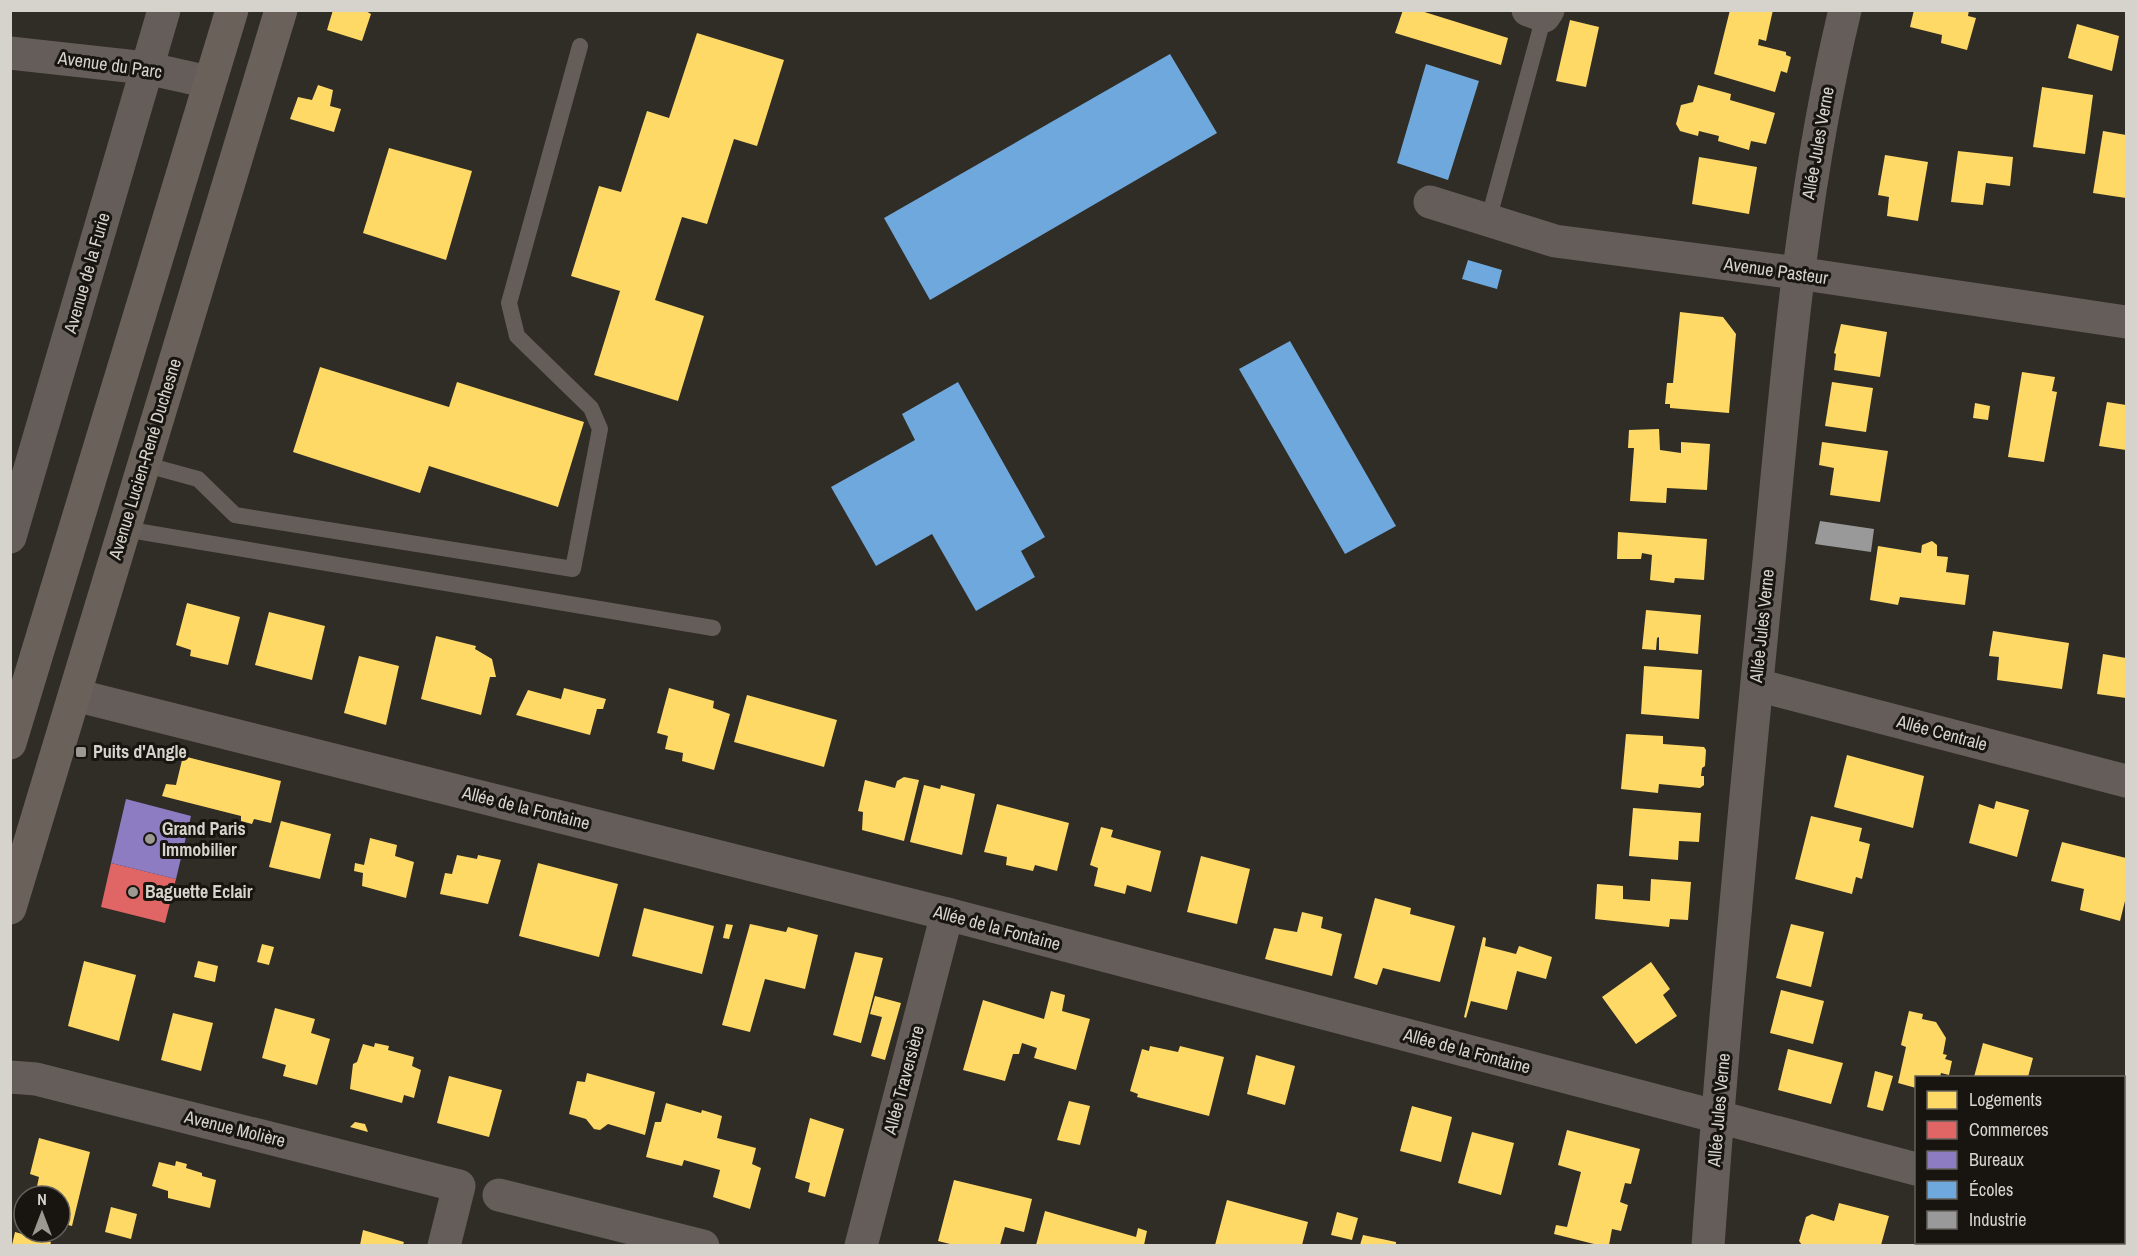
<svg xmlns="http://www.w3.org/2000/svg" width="2137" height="1256" viewBox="0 0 2137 1256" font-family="'Archivo Narrow',sans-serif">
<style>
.homes{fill:#ffd966}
.shops{fill:#e06666}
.offices{fill:#8e7cc3}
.schools{fill:#6fa8dc}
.industry{fill:#999}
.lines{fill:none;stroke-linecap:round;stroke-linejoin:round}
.lane{stroke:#655d59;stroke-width:16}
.street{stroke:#655d59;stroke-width:33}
.secondary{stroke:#6a615b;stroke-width:33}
.poi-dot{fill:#9c9892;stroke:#181511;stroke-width:2}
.labels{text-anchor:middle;stroke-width:6;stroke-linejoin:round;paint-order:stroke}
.street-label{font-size:18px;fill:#d6d2cc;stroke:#181511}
.poi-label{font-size:18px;font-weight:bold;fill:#d6d2cc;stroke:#181511;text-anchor:start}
</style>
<rect width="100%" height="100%" fill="#302c26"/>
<g class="homes">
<polygon points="333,10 364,10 371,14 362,41 327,30"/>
<polygon points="1403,10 1418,10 1508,38 1501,65 1395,33"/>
<polygon points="1730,10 1773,10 1766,41 1759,39 1758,45 1786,52 1786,55 1791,57 1787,73 1781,71 1775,92 1714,74"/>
<polygon points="1914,10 1969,10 1968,16 1976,18 1967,50 1941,43 1942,35 1910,27"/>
<polygon points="1570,20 1599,27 1586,87 1556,81"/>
<polygon points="2077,24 2119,36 2112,71 2068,58"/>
<polygon points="697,33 784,60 757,146 734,139 707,224 682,217 655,300 704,316 678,401 594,375 620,291 571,276 599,186 621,192 647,111 669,118"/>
<polygon points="318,85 333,90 330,106 341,109 334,132 290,119 298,97 312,100"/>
<polygon points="1698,85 1731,94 1730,100 1775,113 1766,144 1751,141 1749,150 1718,141 1719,136 1699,131 1698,136 1680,131 1676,124 1681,105 1693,102"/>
<polygon points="2042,87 2093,95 2085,154 2033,147"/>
<polygon points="2103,131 2126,135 2126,198 2093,193"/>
<polygon points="389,148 472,171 446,260 363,233"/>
<polygon points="1958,151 2013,157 2010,186 1986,183 1983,205 1951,202"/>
<polygon points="1885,155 1928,162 1918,221 1887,216 1889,197 1878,195"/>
<polygon points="1699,157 1757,167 1749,214 1692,204"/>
<polygon points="1680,312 1723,317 1736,334 1729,413 1670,408 1670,404 1665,404 1667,383 1673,383"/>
<polygon points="1841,324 1887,332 1880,377 1834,370 1836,354 1834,353"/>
<polygon points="320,367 449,407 457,382 584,422 558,507 429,466 420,493 293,452"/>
<polygon points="2022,372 2055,377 2052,391 2057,392 2044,462 2008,457"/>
<polygon points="1832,382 1873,388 1866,432 1825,426"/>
<polygon points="2107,402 2126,405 2126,450 2099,446"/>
<polygon points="1975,403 1990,406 1988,420 1973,418"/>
<polygon points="1659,429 1660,450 1681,453 1681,442 1710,444 1707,490 1667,488 1666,503 1630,501 1634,448 1628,448 1629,430"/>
<polygon points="1822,442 1888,451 1880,502 1830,495 1834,468 1819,465"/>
<polygon points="1618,532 1707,539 1704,580 1675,578 1674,583 1650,580 1652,555 1642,553 1641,559 1617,559"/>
<polygon points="1932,541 1937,545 1937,556 1948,557 1946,572 1969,575 1965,605 1900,597 1898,605 1870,600 1878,546 1921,553 1922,545"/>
<polygon points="187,603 240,617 228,665 190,656 191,650 176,645"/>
<polygon points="1646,610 1701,615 1698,654 1659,650 1659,637 1657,638 1656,650 1642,649"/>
<polygon points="269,612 325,626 312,680 255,665"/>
<polygon points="1993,631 2069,643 2062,689 1997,680 1999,657 1989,656"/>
<polygon points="436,636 476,646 475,649 492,659 496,677 490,677 481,715 421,699"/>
<polygon points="2103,654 2126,658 2126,698 2097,694"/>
<polygon points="359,656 399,666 386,725 344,713"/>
<polygon points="1644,666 1702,670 1699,719 1641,714"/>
<polygon points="564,688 606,699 603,709 597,709 590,735 516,715 528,690 561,699"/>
<polygon points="669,688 714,701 713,708 730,714 714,770 682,761 683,753 665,749 668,736 657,733"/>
<polygon points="747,695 837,720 824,767 734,742"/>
<polygon points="1626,734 1663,736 1663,744 1704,747 1706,750 1705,766 1702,768 1701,776 1704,776 1704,785 1700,788 1659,784 1658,793 1621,789"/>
<polygon points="1847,755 1924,776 1913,828 1834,807"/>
<polygon points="183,756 281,781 271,823 254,819 252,824 241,821 241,816 162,796 166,784 176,785"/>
<polygon points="904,777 919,780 904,841 862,830 863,812 858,811 865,780 895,788 897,781"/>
<polygon points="924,785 940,789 941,785 975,794 962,855 910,842"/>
<polygon points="1996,801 2029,810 2017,857 1969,843 1979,804 1994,809"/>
<polygon points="997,804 1069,823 1057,871 1035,865 1033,871 1006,865 1007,857 984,852"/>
<polygon points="1633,808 1701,813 1699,842 1679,841 1678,860 1629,856"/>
<polygon points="1811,816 1862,828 1859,841 1870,844 1862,879 1856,877 1852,894 1795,879"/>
<polygon points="281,821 331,834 320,879 269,867"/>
<polygon points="1101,827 1113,830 1111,837 1161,851 1151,892 1127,885 1125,894 1094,886 1098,868 1090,865"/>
<polygon points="370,838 397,845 395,856 414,862 406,898 362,886 363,873 354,871 355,863 364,865"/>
<polygon points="2062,842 2126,858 2126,897 2120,921 2080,910 2084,889 2051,881"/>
<polygon points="457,855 477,859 478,855 501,860 488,904 440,894 445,873 452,874"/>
<polygon points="1201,856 1250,869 1237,924 1187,912"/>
<polygon points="538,863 618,884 599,957 519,936"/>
<polygon points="1651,879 1691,882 1688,920 1670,919 1669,927 1595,919 1597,884 1623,886 1623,899 1650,901"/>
<polygon points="1375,898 1411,908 1410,914 1455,926 1440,982 1383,968 1377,985 1354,978"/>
<polygon points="644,908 714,926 702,974 632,956"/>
<polygon points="1302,912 1323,917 1321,928 1342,934 1332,976 1265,959 1274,928 1297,932"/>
<polygon points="726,924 733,925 729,939 723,938"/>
<polygon points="750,924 786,932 788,927 818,935 805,989 765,979 750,1032 722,1025"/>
<polygon points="1791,924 1824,932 1811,987 1776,978"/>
<polygon points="1483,937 1486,938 1485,946 1516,954 1519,946 1552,957 1546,979 1517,971 1507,1010 1471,1001 1466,1018 1464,1017"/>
<polygon points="262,944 274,947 269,965 257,962"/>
<polygon points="855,952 883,958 861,1043 833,1035"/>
<polygon points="84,961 136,975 119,1041 68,1026"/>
<polygon points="198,961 218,966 215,982 194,977"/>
<polygon points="1651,962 1670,989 1663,995 1677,1016 1636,1044 1602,997"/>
<polygon points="1781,990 1824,1001 1813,1044 1770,1033"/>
<polygon points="1051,991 1065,995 1062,1011 1090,1019 1076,1070 1034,1058 1037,1048 1022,1043 1019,1054 1013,1054 1005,1081 963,1070 983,1000 1044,1019"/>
<polygon points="875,996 901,1003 885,1060 871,1056 882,1017 870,1014"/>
<polygon points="275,1008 315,1019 311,1033 330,1039 317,1085 283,1076 286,1065 262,1058"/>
<polygon points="1909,1011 1923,1014 1922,1019 1936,1022 1946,1038 1943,1054 1947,1055 1945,1059 1952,1061 1949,1075 1941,1073 1940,1077 1917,1077 1916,1088 1898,1083 1906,1047 1901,1045"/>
<polygon points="173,1013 213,1023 201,1071 161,1060"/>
<polygon points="375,1043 389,1046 388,1050 414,1057 412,1066 421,1070 414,1098 404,1095 402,1103 350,1089 353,1064 357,1062 363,1044 374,1047"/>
<polygon points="1983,1043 2033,1058 2028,1077 1974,1077"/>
<polygon points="1150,1046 1178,1052 1180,1046 1224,1057 1209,1116 1137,1097 1138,1094 1130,1091 1142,1049 1149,1051"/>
<polygon points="1788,1049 1843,1063 1831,1104 1778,1090"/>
<polygon points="1256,1055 1295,1066 1285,1105 1247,1094"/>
<polygon points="1875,1071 1893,1076 1883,1111 1867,1107"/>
<polygon points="587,1073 655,1092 645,1135 608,1124 600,1130 594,1129 586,1119 569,1114 577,1081 585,1082"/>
<polygon points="449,1076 502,1090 489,1137 437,1123"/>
<polygon points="1069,1101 1090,1106 1080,1145 1057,1140"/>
<polygon points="666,1103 701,1113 702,1110 722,1116 717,1138 756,1148 752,1164 761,1168 750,1209 713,1197 720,1170 684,1160 682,1166 646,1157 655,1122 661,1122"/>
<polygon points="1412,1106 1452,1117 1441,1162 1400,1151"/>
<polygon points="2124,1106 2126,1107 2126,1177 2124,1176"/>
<polygon points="810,1118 844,1129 825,1197 808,1192 810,1183 795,1178"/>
<polygon points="355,1122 365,1124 368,1132 350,1127"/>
<polygon points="1567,1130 1640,1149 1631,1184 1625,1183 1620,1202 1628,1205 1621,1231 1612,1229 1609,1245 1598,1245 1554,1234 1556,1225 1567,1227 1581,1172 1558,1165"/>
<polygon points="1472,1132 1514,1143 1501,1195 1458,1183"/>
<polygon points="39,1138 90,1152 72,1226 60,1223 60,1196 29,1196 30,1191 36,1191 39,1177 30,1174"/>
<polygon points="176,1161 187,1164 186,1168 202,1173 202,1176 216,1180 210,1208 168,1198 168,1191 152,1186 159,1162 175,1166"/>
<polygon points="954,1180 1032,1199 1024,1232 1005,1227 1000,1245 954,1245 938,1241"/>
<polygon points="1227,1200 1308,1222 1302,1245 1215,1245"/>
<polygon points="1839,1203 1889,1216 1881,1245 1802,1245 1799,1241 1806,1217 1812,1214 1834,1221"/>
<polygon points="111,1207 137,1214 131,1239 105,1232"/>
<polygon points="1045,1211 1136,1237 1138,1228 1147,1231 1144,1245 1036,1245"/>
<polygon points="1337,1212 1358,1218 1352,1240 1331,1235"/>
<polygon points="363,1230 404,1242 403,1245 360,1245"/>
<polygon points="15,1232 51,1242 50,1245 12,1245"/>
<polygon points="1363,1235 1396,1242 1396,1245 1360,1245"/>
<polygon points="1926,1242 1959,1242 1968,1245 1925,1245"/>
</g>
<polygon class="shops" points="111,863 176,879 165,923 101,907"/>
<polygon class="offices" points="126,799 191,816 176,879 111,863"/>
<g class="schools">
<polygon points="1170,54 1217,133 930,300 884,218"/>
<polygon points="1426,64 1479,81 1448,180 1397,163"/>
<polygon points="1468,260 1502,270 1497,289 1462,279"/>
<polygon points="1290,341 1396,526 1345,554 1239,369"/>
<polygon points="958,382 1045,537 1021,551 1035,577 976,611 932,534 876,566 831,487 915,440 902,414"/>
</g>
<polygon class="industry" points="1820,521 1874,529 1871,552 1815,544"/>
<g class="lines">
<g class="lane">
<polyline points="1488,221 1544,16"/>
<polyline points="143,464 198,479 235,515 573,569 600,429 591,408 517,336 509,303 580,46"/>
<polyline points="124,529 713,628"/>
</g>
<g class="street">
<polyline points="1528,10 1544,16 1548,10"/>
<polyline points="10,53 146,68 209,82"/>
<polyline points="1430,202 1555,241 1797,273 2126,322"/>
<polyline points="10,537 164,10"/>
<polyline points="1757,685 2126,781"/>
<polyline points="75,695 947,914 1916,1169"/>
<polyline points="10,1077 36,1079 459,1186 444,1246"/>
<polyline points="499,1195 703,1246"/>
<polyline points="2124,1224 2126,1225"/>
<polyline points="861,1246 947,914"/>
<path d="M 1708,1246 C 1724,1017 1746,789 1769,561 C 1787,376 1801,191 1845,10"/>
</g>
<g class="secondary">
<polyline points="10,743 232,10"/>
<polyline points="10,908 281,10"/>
</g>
</g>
<g class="poi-dot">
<rect x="75" y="746" width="12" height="12" rx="3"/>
<circle cx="150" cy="839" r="6"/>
<circle cx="133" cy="892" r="6"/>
</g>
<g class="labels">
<g class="street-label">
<text transform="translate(110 65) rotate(8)" y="6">Avenue du Parc</text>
<text transform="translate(1818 143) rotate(-80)" y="6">Allée Jules Verne</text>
<text transform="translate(1776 271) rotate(8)" y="6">Avenue Pasteur</text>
<text transform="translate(87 273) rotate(-74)" y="6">Avenue de la Furie</text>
<text transform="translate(145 459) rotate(-73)" y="6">Avenue Lucien-René Duchesne</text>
<text transform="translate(1762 626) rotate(-84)" y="6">Allée Jules Verne</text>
<text transform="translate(1942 733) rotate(15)" y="6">Allée Centrale</text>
<text transform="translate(526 808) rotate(14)" y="6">Allée de la Fontaine</text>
<text transform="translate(997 928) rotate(15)" y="6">Allée de la Fontaine</text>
<text transform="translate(1467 1051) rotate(15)" y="6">Allée de la Fontaine</text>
<text transform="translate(904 1080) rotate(-75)" y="6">Allée Traversière</text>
<text transform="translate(1719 1110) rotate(-85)" y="6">Allée Jules Verne</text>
<text transform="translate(235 1129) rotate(14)" y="6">Avenue Molière</text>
</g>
<g class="poi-label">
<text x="93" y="758">Puits d'Angle</text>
<text x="162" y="835">Grand Paris<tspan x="162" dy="21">Immobilier</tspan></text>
<text x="145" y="898">Baguette Eclair</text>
</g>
</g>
<rect width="2137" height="1256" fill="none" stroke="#d6d2cc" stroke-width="24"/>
<rect x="1915" y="1076" width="210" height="168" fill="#181511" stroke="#64615c" stroke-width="1.5"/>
<rect x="1927" y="1091" width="30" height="18" fill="#ffd966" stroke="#64615c" stroke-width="1.5"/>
<text x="1969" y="1106" font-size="18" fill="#d6d2cc">Logements</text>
<rect x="1927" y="1121" width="30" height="18" fill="#e06666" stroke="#64615c" stroke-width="1.5"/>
<text x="1969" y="1136" font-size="18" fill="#d6d2cc">Commerces</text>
<rect x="1927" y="1151" width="30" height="18" fill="#8e7cc3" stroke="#64615c" stroke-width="1.5"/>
<text x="1969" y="1166" font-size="18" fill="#d6d2cc">Bureaux</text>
<rect x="1927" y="1181" width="30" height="18" fill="#6fa8dc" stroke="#64615c" stroke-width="1.5"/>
<text x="1969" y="1196" font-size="18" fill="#d6d2cc">Écoles</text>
<rect x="1927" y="1211" width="30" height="18" fill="#999999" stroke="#64615c" stroke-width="1.5"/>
<text x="1969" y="1226" font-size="18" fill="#d6d2cc">Industrie</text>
<g transform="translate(42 1214)"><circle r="28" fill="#181511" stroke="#64615c" stroke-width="1.5"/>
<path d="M0-4.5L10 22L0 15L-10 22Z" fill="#9c9892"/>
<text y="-9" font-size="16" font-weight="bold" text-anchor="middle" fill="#d6d2cc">N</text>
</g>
</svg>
